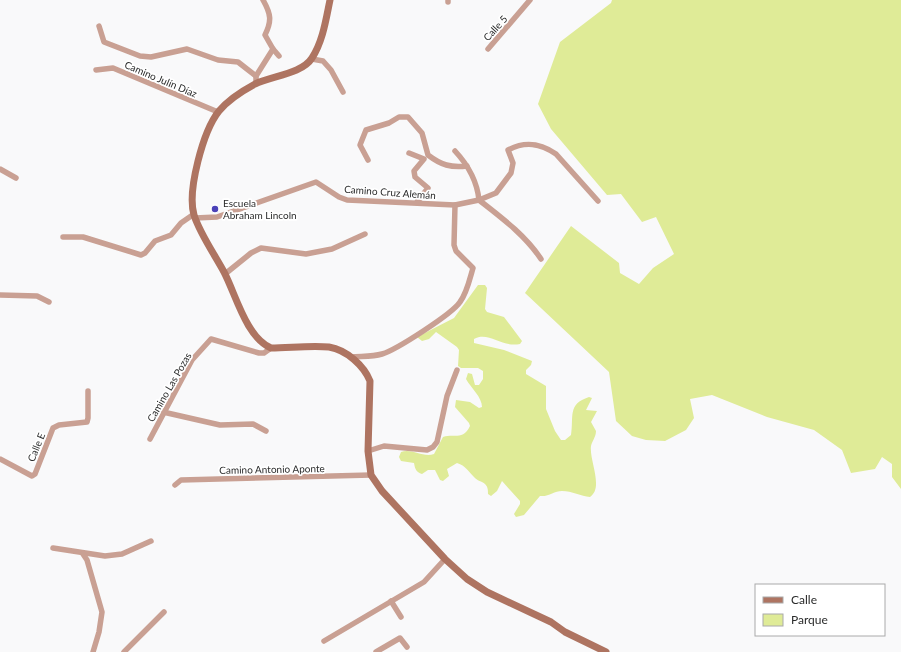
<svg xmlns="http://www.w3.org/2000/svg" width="901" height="652" viewBox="0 0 901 652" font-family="Lato,sans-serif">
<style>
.green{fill:#dfeb97}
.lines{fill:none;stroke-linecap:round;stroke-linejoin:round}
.street{stroke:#c9a093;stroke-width:5.5}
.secondary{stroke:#ae7461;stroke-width:7}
.poi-dot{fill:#4b41b8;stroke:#fff;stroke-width:1.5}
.labels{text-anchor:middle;stroke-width:3.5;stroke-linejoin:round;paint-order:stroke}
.street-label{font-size:10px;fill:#2a2b2b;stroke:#fff}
.poi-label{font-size:10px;fill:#2a2b2b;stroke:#fff;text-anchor:start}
</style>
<rect width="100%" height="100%" fill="#f9f9fa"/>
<g class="green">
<polygon points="612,0 901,0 901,489 892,477 892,464 882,457 875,469 851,473 842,450 814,430 767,417 712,395 690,399 694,418 686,430 665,441 646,440 632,436 616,421 609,372 525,293 571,226 619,263 620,273 639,284 653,268 674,254 656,217 642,222 621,194 607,195 551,129 538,104 560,42 611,3"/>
<path d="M 478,285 L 485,285 L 487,288 L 485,309 L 487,312 L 504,317 L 522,341 L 520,344 C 502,348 489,331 474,339 L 474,343 L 504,350 L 532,361 L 531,365 L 526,370 L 526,374 L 546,386 L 546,409 L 555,431 L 561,440 L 565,440 L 571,435 C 574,417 567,404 589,397 L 592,398 L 586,410 L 597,411 L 591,422 L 596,431 C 596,437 592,441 591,446 C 589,460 604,488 590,497 C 581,496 572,491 562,491 C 554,491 549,497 540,496 L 524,515 L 516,517 L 514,514 L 520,504 L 520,501 L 502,481 L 497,491 L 491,496 L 488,494 C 488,490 488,487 485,484 C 482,481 477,481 474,477 C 468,471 466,466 457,463 L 447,469 L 449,476 L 443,481 L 440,480 L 435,470 L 428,470 L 422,474 C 416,472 415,469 414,463 L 401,461 L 399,457 L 401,452 C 412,448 423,458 434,454 L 443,437 C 454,433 463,441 470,426 L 469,423 L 455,407 L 456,400 L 470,402 L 479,408 L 482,407 C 482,397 471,388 466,379 L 468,373 L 472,374 L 475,385 L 479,385 L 483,379 L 483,371 L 478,368 L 461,368 L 458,366 L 459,350 L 457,347 L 436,332 L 429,339 L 422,341 L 417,337 L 454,318 Z"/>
</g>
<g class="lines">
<g class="street">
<polyline points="448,2 448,0"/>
<polyline points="99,26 104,42 140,56 151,57 187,49 218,60 238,62 256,76 256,83"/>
<polyline points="273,49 279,56"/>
<polyline points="488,49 530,0"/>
<polyline points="312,59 323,61 331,70 343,92"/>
<polyline points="96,70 113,68 218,112"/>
<path d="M 256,76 L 273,49 L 265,35 C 272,21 271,14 263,0"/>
<path d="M 455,151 C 468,165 477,181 479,200 C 502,218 525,235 541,259"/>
<polyline points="409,153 424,159 414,171 415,177 428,188 417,202"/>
<path d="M 368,160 L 360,145 L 366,130 L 389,123 L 399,117 L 408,117 L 422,133 L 428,155 C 441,165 451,168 467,166"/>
<polyline points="0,169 16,178"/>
<path d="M 195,218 L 217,217 L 316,182 L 339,197 L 347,200 L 455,205 L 479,200 L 496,193 L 511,173 L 513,163 L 508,150 C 525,141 540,143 556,154 L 598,201"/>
<polyline points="63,237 83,237 141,255 145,253 155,241 171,235 181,223 194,214"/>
<polyline points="225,274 251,253 261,248 306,254 332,249 365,234"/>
<polyline points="0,295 37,296 49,302"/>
<path d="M 351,357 C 361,356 372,357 382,354 C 396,350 452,314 460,302 C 467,293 470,278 473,268 L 456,251 L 454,245 L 455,205"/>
<polyline points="163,412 220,425 253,424 266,431"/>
<polyline points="150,439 192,360 211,339 259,353 264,353 271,348"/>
<polyline points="368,451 384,446 427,450 433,447 437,442 447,396 457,370"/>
<polyline points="0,459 32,476 35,474 53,428 59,425 87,422 88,418 88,391"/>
<polyline points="175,485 181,480 371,475"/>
<polyline points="53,548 105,556 122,554 151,541"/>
<polyline points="83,554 87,560 102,612 99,632 93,652"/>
<polyline points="391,601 401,617"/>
<polyline points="324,641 424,582 445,559"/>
<polyline points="124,652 164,612"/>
<polyline points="376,652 400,638 407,647"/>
</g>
<path class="secondary" d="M 330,0 C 326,19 323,41 312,58 C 302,74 271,76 255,84 C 242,91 228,100 219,111 C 203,131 187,191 194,215 C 200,234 215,255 224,272 C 236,295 246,337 271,348 C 289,348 311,345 329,347 C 347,350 364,366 370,381 L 368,451 L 371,475 L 382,491 L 445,559 L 467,579 L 487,592 L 551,622 L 565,632 L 606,652"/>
</g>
<circle class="poi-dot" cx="215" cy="209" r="4"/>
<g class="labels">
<g class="street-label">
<text transform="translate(495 28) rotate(-48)" y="4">Calle 5</text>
<text transform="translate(161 79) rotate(23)" y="4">Camino Julín Díaz</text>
<text transform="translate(390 192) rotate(4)" y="4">Camino Cruz Alemán</text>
<text transform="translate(169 387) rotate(-60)" y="4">Camino Las Pozas</text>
<text transform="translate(36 447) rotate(-68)" y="4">Calle E</text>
<text transform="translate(272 469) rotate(-1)" y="4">Camino Antonio Aponte</text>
</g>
<g class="poi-label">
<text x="223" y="207">Escuela<tspan x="223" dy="12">Abraham Lincoln</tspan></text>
</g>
</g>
<rect x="755" y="584" width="130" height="52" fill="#ffffff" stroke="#aaaaaa"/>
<rect x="763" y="597" width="20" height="6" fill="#ae7461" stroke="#aaaaaa"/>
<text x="791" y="604" font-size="12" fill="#2a2b2b">Calle</text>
<rect x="763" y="614" width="20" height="12" fill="#dfeb97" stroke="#aaaaaa"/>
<text x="791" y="624" font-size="12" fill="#2a2b2b">Parque</text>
</svg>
